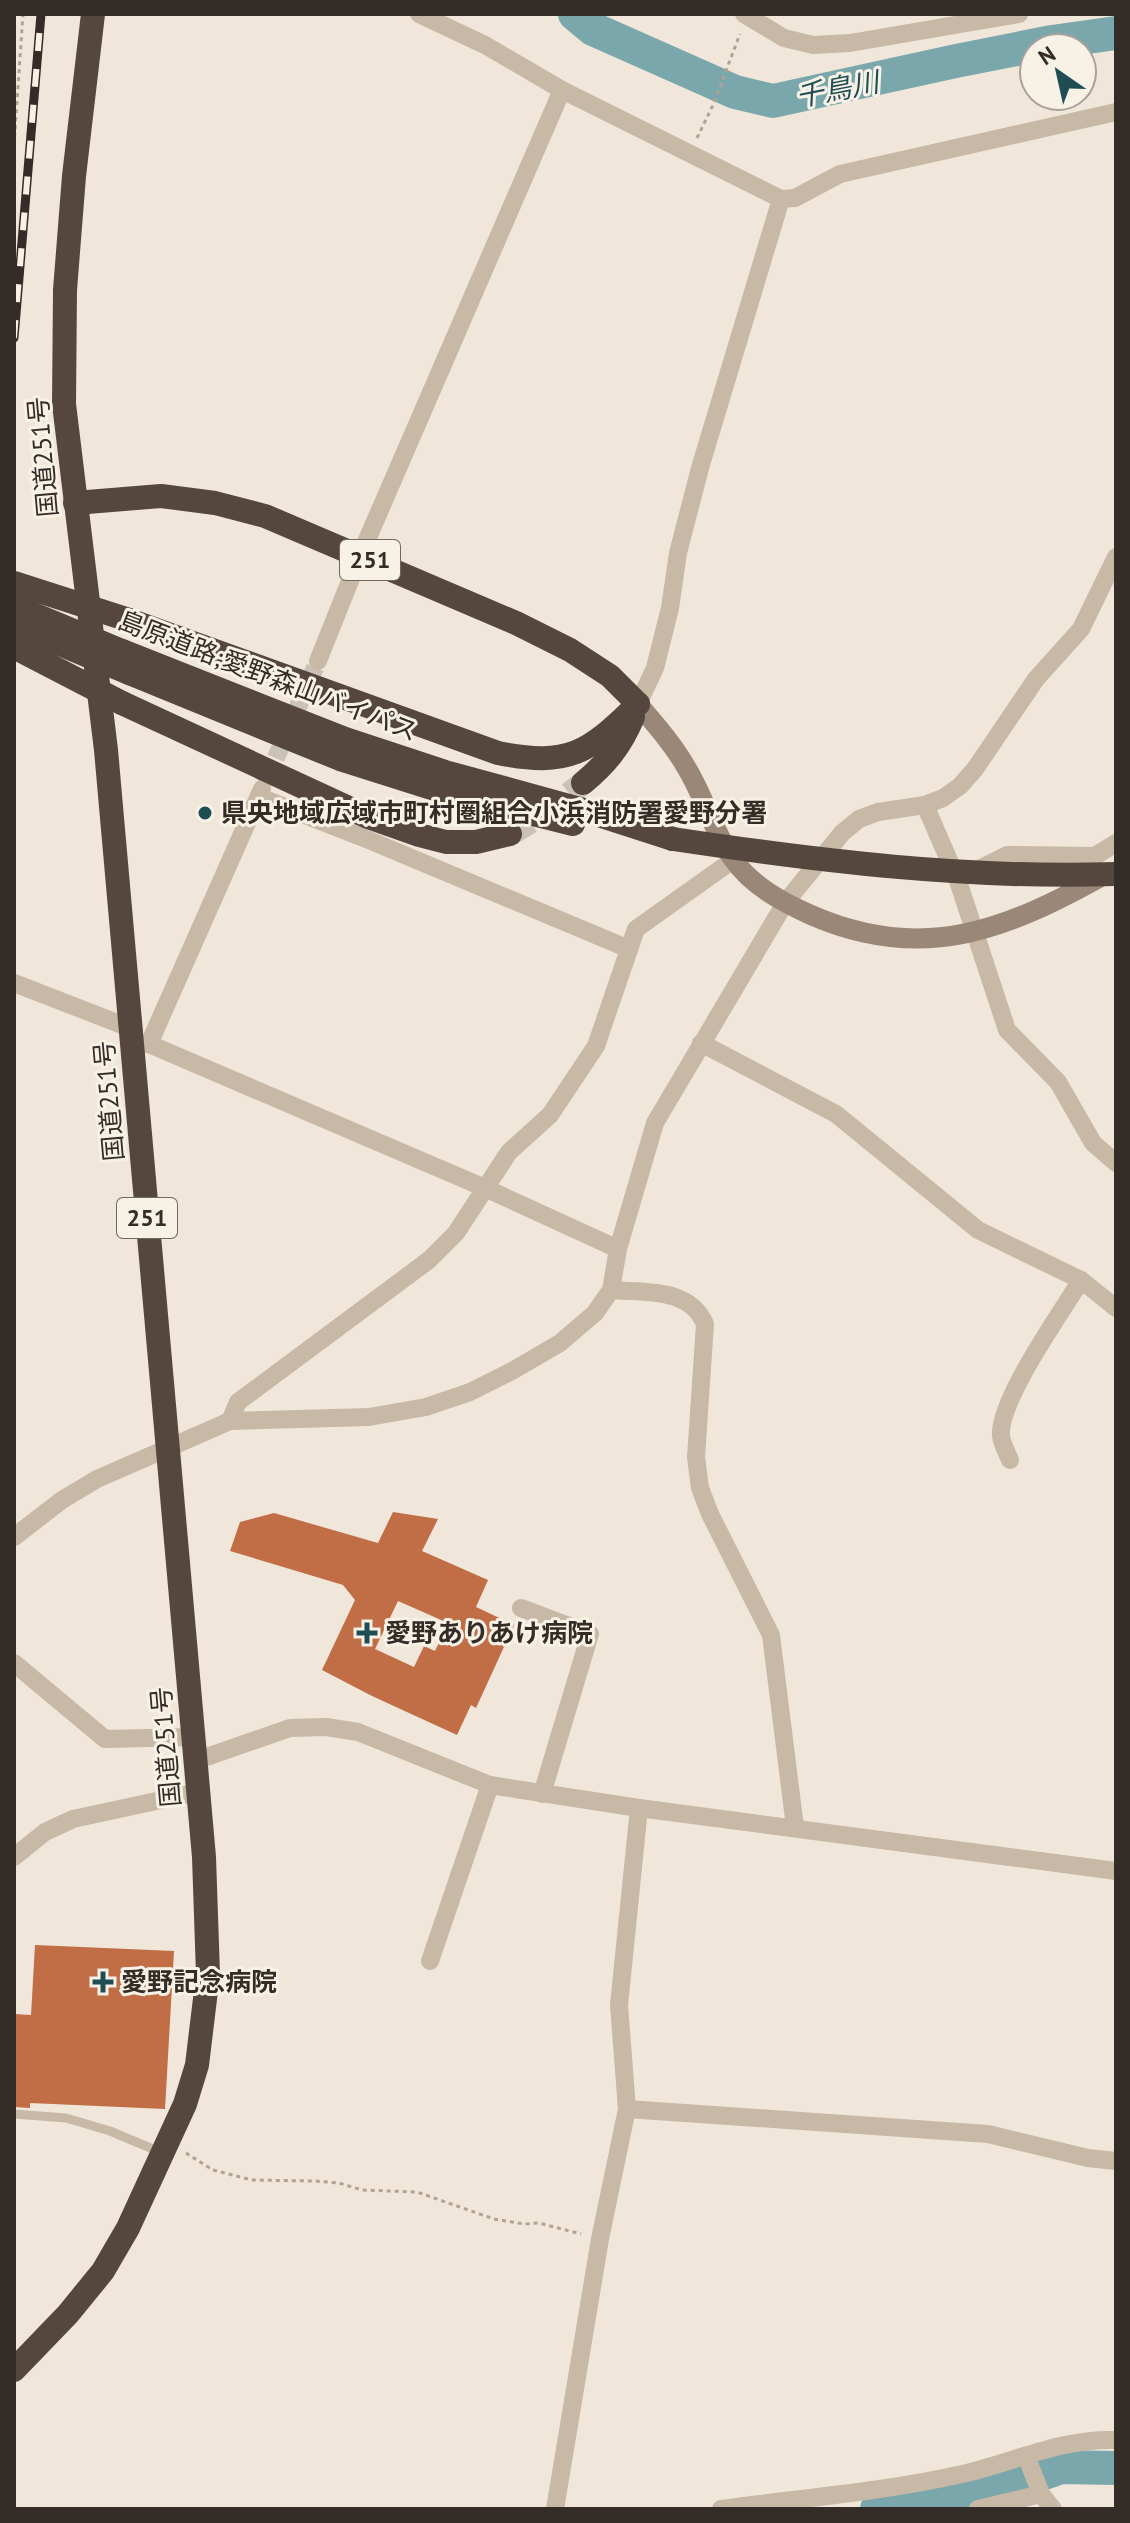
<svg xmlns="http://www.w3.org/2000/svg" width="1130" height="2523" viewBox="0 0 1130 2523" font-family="'PT Sans','Noto Sans JP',sans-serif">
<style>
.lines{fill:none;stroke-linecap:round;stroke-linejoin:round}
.river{stroke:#7aa7ac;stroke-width:34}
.building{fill:#c16d46;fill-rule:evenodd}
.street-tunnel{stroke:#cac2b6;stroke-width:18;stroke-dasharray:18 9;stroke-linecap:butt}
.highway-tunnel{stroke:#cac2b6;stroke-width:24;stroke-dasharray:24 12;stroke-linecap:butt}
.path{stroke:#b3a290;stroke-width:3;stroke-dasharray:4 4;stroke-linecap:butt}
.lane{stroke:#c8b8a6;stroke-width:9}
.street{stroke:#c8b8a6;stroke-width:18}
.secondary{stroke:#9b8778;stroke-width:20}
.highway{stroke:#55473e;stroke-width:24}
.rail-casing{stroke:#342c27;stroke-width:9}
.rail{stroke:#f8f1e6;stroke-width:6;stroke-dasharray:18;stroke-linecap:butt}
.highway-bridge{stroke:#55473e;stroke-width:24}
.poi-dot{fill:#1e4d54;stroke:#f8f1e6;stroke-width:3}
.labels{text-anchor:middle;stroke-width:6;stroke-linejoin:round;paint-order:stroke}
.shield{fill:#f8f1e6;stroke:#6f6760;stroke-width:2}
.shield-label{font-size:24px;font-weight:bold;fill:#342c27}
.street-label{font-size:26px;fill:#342c27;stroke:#f8f1e6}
.poi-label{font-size:26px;font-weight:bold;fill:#342c27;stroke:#f8f1e6;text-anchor:start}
.water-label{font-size:28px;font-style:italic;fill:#1e4d54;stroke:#f8f1e6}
</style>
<rect width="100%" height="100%" fill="#f0e7da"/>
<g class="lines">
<g class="river">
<polyline points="575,14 593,29 735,92 773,101 956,61 1052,42 1116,33"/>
<polyline points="877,2509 957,2498 1022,2481 1061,2467 1116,2468"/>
</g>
</g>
<g class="building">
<path d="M 393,1512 L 438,1519 L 422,1551 L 488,1580 L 476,1607 L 514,1625 L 476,1708 L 471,1705 L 457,1735 L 372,1696 L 322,1670 L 355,1600 L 343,1585 L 230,1551 L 240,1522 L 274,1513 L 378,1543 ZM 398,1601 L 448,1623 L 435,1651 L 424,1646 L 414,1667 L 375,1649 Z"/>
<polygon points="35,1945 174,1951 165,2109 30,2103 30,2108 14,2107 14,2014 31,2015"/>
</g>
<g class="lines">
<polyline class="street-tunnel" points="265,783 318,661"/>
<polyline class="highway-tunnel" points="510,834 548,811 583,783"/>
<g class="path">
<polyline points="697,138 713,105 740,34"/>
<polyline points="14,145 23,14"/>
<polyline points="186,2153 213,2170 252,2180 315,2181 339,2183 362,2190 417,2192 494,2219 524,2224 539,2223 581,2234"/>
</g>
<polyline class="lane" points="14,2114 66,2118 110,2131 160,2152"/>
<g class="street">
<polyline points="419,14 485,45 562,90 781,199 795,198 840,174 1116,112"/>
<polyline points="744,14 784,38 813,45 850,43 1019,14"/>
<polyline points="318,661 360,556 562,90"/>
<polyline points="638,704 655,668 670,608 678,553 700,468 781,199"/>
<polyline points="259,797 364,838 629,949"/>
<polyline points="925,805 958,881 1007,1030 1058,1082 1093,1143 1116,1163"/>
<polyline points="971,873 1007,855 1095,856 1116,843"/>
<polyline points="14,983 130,1028"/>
<polyline points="701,1043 836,1114 978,1230 1081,1280 1116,1308"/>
<polyline points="132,1044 149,1044 485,1188 618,1249"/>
<polyline points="149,1044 262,789"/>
<path d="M 611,1290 C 645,1293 689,1287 705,1324 L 696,1457 L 700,1488 L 710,1514 L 771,1635 L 795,1827"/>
<polyline points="230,1421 238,1402 429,1260 456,1233 509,1152 550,1115 596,1046 636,929 733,860"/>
<path d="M 1010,1460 C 1007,1453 1002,1444 1001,1436 C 998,1401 1061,1313 1081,1280"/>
<polyline points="14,1537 62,1500 97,1479 230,1421 369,1417 426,1407 470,1392 512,1371 560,1343 595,1313 611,1290 618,1249 655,1123 785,903 842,833 859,819 878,812 925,805 943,798 960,786 975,769 1036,679 1081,629 1116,557"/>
<polyline points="521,1608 590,1634 542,1794"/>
<polyline points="14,1663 105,1739 193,1737"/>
<polyline points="195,1761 290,1728 326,1727 358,1732 490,1785 639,1808 1116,1871"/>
<polyline points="14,1857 45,1832 73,1819 198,1792"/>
<polyline points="430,1961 490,1785"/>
<polyline points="627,2109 988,2134 1088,2158 1116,2161"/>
<polyline points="1027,2458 1041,2494 1053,2509"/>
<polyline points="555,2509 600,2239 627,2109 619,2005 639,1808"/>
<path d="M 721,2509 C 801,2498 883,2492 962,2474 C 1015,2462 1061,2438 1116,2440"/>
<polyline points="978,2509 1041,2494"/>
</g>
<path class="secondary" d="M 638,704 C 655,724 673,744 686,767 C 704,796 713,831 733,859 C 752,886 782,902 811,915 C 923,964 1006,930 1106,874"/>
<g class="highway">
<polyline points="75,503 161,496 215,503 265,516 516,623 570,650 610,676 638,704"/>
<path d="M 129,620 L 498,753 C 569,767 588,753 638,704"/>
<polyline points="122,651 345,739 445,772 580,809 673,839"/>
<polyline points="129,673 340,759 438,790 573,824"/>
<polyline points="122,703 368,817 419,835 446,842 476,842 510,834"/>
<path d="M 583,783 C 606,764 621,746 633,717"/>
<polyline points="14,2370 68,2314 103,2271 128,2228 185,2104 197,2065 208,1974 204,1857 106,750 64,404 65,290 74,176 93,14"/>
</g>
<defs>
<polyline id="rail" points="14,338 41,14"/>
</defs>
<use href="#rail" class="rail-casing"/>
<use href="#rail" class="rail"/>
<g class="highway-bridge">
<polyline points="14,583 129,620"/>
<polyline points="14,606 122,651"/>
<polyline points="14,625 129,673"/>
<polyline points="14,647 122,703"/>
<path d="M 673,839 C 820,861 967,879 1116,874"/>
</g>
</g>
<g class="poi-dot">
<circle cx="205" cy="813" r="8"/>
<path d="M363 1621h8v8h8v8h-8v8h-8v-8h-8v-8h8z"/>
<path d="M99 1970h8v8h8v8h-8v8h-8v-8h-8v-8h8z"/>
</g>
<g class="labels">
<g class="shield">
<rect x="340" y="540" width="60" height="40" rx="6"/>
<rect x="117" y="1198" width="60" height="40" rx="6"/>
</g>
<g class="shield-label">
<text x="370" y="568">251</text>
<text x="147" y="1226">251</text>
</g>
<g class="street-label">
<text transform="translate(43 457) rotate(-95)" y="9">国道251号</text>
<text transform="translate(268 676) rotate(21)" y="9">島原道路;愛野森山バイパス</text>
<text transform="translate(109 1101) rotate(-95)" y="9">国道251号</text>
<text transform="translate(166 1747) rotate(-95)" y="9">国道251号</text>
</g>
<g class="poi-label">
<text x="221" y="822">県央地域広域市町村圏組合小浜消防署愛野分署</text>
<text x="385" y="1642">愛野ありあけ病院</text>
<text x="121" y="1991">愛野記念病院</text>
</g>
<g class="water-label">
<text transform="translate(837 89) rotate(-11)" y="10">千鳥川</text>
</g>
</g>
<rect width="1130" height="2523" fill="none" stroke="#342c27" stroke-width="32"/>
<g transform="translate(1058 72) rotate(326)"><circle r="38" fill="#f8f1e6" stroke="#aaa29a" stroke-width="2"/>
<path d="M0-6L14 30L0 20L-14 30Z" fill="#1e4d54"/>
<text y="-12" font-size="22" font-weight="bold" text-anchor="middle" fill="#342c27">N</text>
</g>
</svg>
